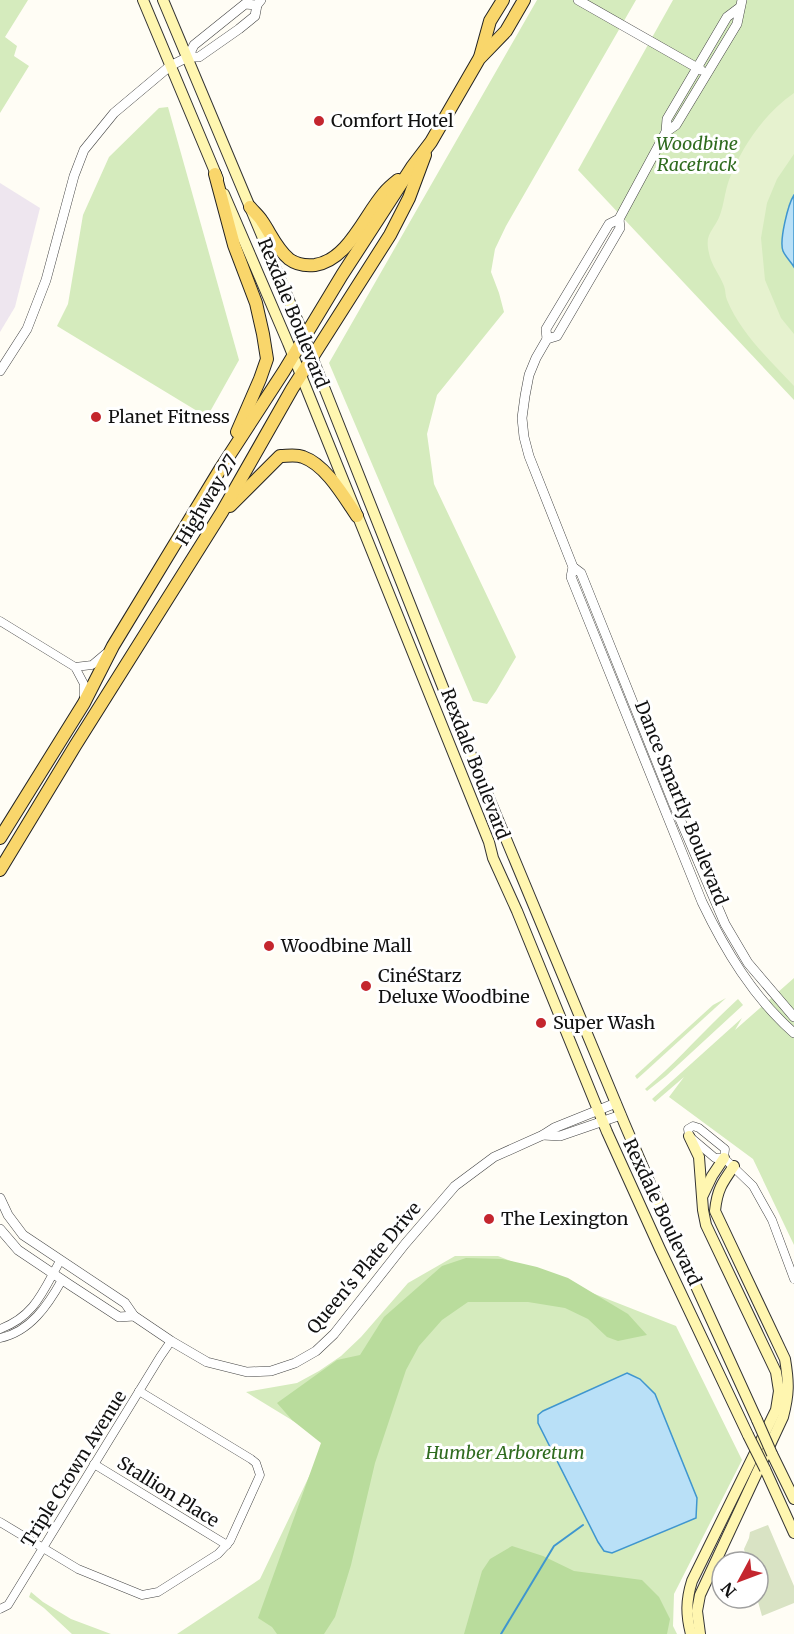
<svg xmlns="http://www.w3.org/2000/svg" width="794" height="1634" viewBox="0 0 794 1634" font-family="Merriweather,serif">
<style>
.industrial{fill:#eee6ef}
.green{fill:#d5ebbd}
.forest{fill:#b9dc9c}
.cemetery{fill:#d9e3c4}
.pitch{fill:#e6f2cf}
.water{fill:#b9e0f7;stroke:#3f96cf;stroke-width:1.5}
.lines{fill:none;stroke-linecap:round;stroke-linejoin:round}
.stream{stroke:#3f96cf;stroke-width:2}
.minor-casing{stroke:#444;stroke-width:9}
.tertiary-casing{stroke:#444;stroke-width:10}
.secondary-casing{stroke:#333;stroke-width:12}
.primary-casing{stroke:#222;stroke-width:14}
.minor{stroke:#fff;stroke-width:8}
.tertiary{stroke:#fff;stroke-width:9}
.secondary{stroke:#fff6b0;stroke-width:10}
.primary{stroke:#f9d66b;stroke-width:12}
.secondary-bridge-casing{stroke:#333;stroke-width:12;stroke-linecap:butt}
.secondary-bridge{stroke:#fff6b0;stroke-width:10}
.poi-dot{fill:#c4262e;stroke:#fff;stroke-width:2}
.labels{text-anchor:middle;stroke-width:6;stroke-linejoin:round;paint-order:stroke}
.poi-label{font-size:18px;fill:#111;stroke:#fff;text-anchor:start}
.park-label{font-size:18px;font-style:italic;fill:#2f6b1f;stroke:#fff}
.street-label{font-size:18px;fill:#111;stroke:#fff}
</style>
<rect width="100%" height="100%" fill="#fffdf5"/>
<polygon class="industrial" points="0,183 40,208 15,307 0,332"/>
<g class="green">
<polygon points="0,0 28,0 5,37 17,46 14,56 29,66 0,113"/>
<polygon points="537,0 636,0 506,226 495,249 491,272 499,293 504,312 437,395 427,434 434,484 516,657 496,691 487,704 473,701 329,363"/>
<polygon points="673,0 794,0 794,400 578,170"/>
<polygon points="168,107 239,360 207,417 57,326 68,304 83,215 109,157 159,108"/>
<polygon points="794,978 794,1245 753,1159 669,1097 684,1077 655,1102 652,1099 742,1018 735,1030"/>
<polygon points="726,998 646,1071 637,1079 635,1076 713,1005"/>
<path d="M 738,999 L 743,1005 L 666,1076 L 647,1091 L 645,1089 C 678,1061 706,1028 738,999 Z"/>
<polygon points="455,1256 498,1256 676,1326 742,1460 674,1594 673,1626 677,1634 177,1634 260,1579 326,1441 246,1392 297,1383 319,1371 341,1356 361,1337 408,1283"/>
<polygon points="31,1592 43,1602 71,1619 111,1634 72,1634 44,1608 29,1597"/>
</g>
<g class="forest">
<polygon points="466,1258 502,1259 537,1267 568,1278 628,1314 647,1335 618,1341 607,1337 588,1319 565,1308 528,1302 468,1302 442,1320 419,1346 406,1370 375,1463 351,1565 335,1617 324,1634 277,1634 272,1627 258,1618 321,1443 292,1420 277,1403 337,1360 360,1355 384,1317 442,1266"/>
<polygon points="512,1546 543,1556 574,1571 642,1580 659,1597 670,1619 667,1634 464,1634 482,1571 490,1559"/>
</g>
<polygon class="cemetery" points="768,1525 794,1586 794,1603 762,1616 757,1598 758,1598 758,1562 747,1562 744,1549 749,1538 750,1532"/>
<path class="pitch" d="M 794,93 L 794,154 L 777,179 L 767,203 L 761,238 L 765,280 L 781,318 L 794,334 L 794,386 C 770,360 741,334 727,300 C 725,296 726,291 724,286 C 720,275 711,265 709,253 C 704,233 714,231 720,215 C 724,204 725,191 729,180 C 742,146 764,114 794,93 Z"/>
<g class="water">
<path d="M 794,195 L 794,267 C 791,262 785,256 783,251 C 779,241 788,204 794,195 Z"/>
<polygon points="627,1373 640,1379 655,1394 697,1498 696,1518 612,1553 604,1551 598,1542 538,1423 538,1415 543,1411"/>
</g>
<g class="lines">
<polyline class="stream" points="501,1634 554,1546 583,1525"/>
<defs>
<g id="minor">
<polyline points="0,621 75,667 84,684 84,698"/>
<polyline points="75,667 92,665 105,654"/>
<polyline points="724,1158 725,1149 699,1128 693,1126 688,1129 689,1136 715,1158 724,1158 753,1186 772,1220 794,1279"/>
<path d="M 0,1329 C 35,1316 43,1291 60,1261"/>
<path d="M 0,1338 C 30,1332 48,1305 62,1280"/>
<polyline points="94,1464 227,1545"/>
<polyline points="0,1522 78,1569 142,1595 158,1592 218,1554 230,1541 260,1475 256,1463 251,1459 139,1391"/>
<polyline points="0,1609 8,1605 160,1357 171,1341"/>
</g>
<g id="tertiary">
<polyline points="578,0 701,70"/>
<path d="M 739,8 L 727,17 L 667,119 L 666,132 L 619,219 L 609,224 L 546,329 L 547,339 L 536,358 L 529,375 L 525,396 L 522,418 L 524,437 L 529,456 L 573,567 L 571,577 L 702,902 C 725,950 753,997 794,1033"/>
<polyline points="188,57 194,45 245,4 257,5"/>
<polyline points="666,132 676,125 737,24 742,0"/>
<polyline points="547,339 557,336 620,228 619,219"/>
<polyline points="0,371 27,329 46,280 74,176 84,150 114,113 170,66 188,57 199,57 239,29 255,16 257,5 261,0"/>
<polyline points="573,567 581,573 674,805 725,924 748,963 794,1017"/>
<polyline points="543,1135 560,1136 621,1115"/>
<polyline points="0,1198 8,1215 23,1235 125,1303 134,1316 171,1341 207,1362 247,1372 271,1371 295,1363 316,1351 334,1334 405,1244 455,1186 494,1157 543,1135 554,1128 616,1103"/>
<polyline points="0,1229 18,1250 70,1285 119,1317 134,1316"/>
</g>
<g id="secondary">
<polyline points="143,0 218,179"/>
<polyline points="163,0 299,324 444,690 625,1125 664,1216 757,1420"/>
<polyline points="224,194 288,343 489,842 493,858 517,911 607,1132 660,1249 748,1435"/>
<path d="M 689,1136 L 699,1157 L 703,1210 L 706,1225 L 776,1372 L 779,1391 L 776,1410 L 692,1581 C 686,1600 686,1615 691,1634"/>
<polyline points="703,1195 712,1176 724,1158"/>
<polyline points="772,1454 794,1499"/>
<polyline points="765,1469 794,1533"/>
<path d="M 700,1634 L 697,1611 L 700,1595 L 783,1417 C 789,1394 789,1383 785,1359 L 715,1211 C 717,1190 722,1183 734,1166"/>
</g>
<g id="primary">
<polyline points="480,57 490,21 503,0"/>
<polyline points="215,174 234,245 256,303 263,334 267,359 260,379 237,432"/>
<path d="M 250,207 C 254,212 259,216 262,221 C 271,234 276,248 289,259 C 297,265 306,266 315,265 C 348,260 364,216 384,193 C 388,188 393,184 398,180"/>
<path d="M 230,506 L 280,456 C 287,456 296,454 303,457 C 326,465 344,497 357,516"/>
<polyline points="0,838 84,703 113,646 221,468 284,371 342,275 412,167 431,142 479,59 506,31 524,0"/>
<polyline points="0,870 75,746 222,512 292,389 390,235 409,198 425,155"/>
</g>
</defs>
<use href="#minor" class="minor-casing"/>
<use href="#tertiary" class="tertiary-casing"/>
<use href="#secondary" class="secondary-casing"/>
<use href="#primary" class="primary-casing"/>
<use href="#minor" class="minor"/>
<use href="#tertiary" class="tertiary"/>
<use href="#secondary" class="secondary"/>
<use href="#primary" class="primary"/>
<defs>
<g id="secondary-bridge">
<polyline points="757,1420 772,1454"/>
<polyline points="748,1435 765,1469"/>
</g>
</defs>
<use href="#secondary-bridge" class="secondary-bridge-casing"/>
<use href="#secondary-bridge" class="secondary-bridge"/>
</g>
<g class="poi-dot">
<circle cx="319" cy="121" r="6"/>
<circle cx="96" cy="417" r="6"/>
<circle cx="269" cy="946" r="6"/>
<circle cx="366" cy="986" r="6"/>
<circle cx="541" cy="1023" r="6"/>
<circle cx="489" cy="1219" r="6"/>
</g>
<g class="labels">
<g class="poi-label">
<text x="331" y="127">Comfort Hotel</text>
<text x="108" y="423">Planet Fitness</text>
<text x="281" y="952">Woodbine Mall</text>
<text x="378" y="982">CinéStarz<tspan x="378" dy="21">Deluxe Woodbine</tspan></text>
<text x="553" y="1029">Super Wash</text>
<text x="501" y="1225">The Lexington</text>
</g>
<g class="park-label">
<text x="697" y="150">Woodbine<tspan x="697" dy="21">Racetrack</tspan></text>
<text x="505" y="1459">Humber Arboretum</text>
</g>
<g class="street-label">
<text transform="translate(293 313) rotate(68)" y="6">Rexdale Boulevard</text>
<text transform="translate(207 500) rotate(-59)" y="6">Highway 27</text>
<text transform="translate(475 764) rotate(69)" y="6">Rexdale Boulevard</text>
<text transform="translate(681 803) rotate(68)" y="6">Dance Smartly Boulevard</text>
<text transform="translate(662 1212) rotate(65)" y="6">Rexdale Boulevard</text>
<text transform="translate(364 1268) rotate(-50)" y="6">Queen's Plate Drive</text>
<text transform="translate(74 1469) rotate(-58)" y="6">Triple Crown Avenue</text>
<text transform="translate(168 1492) rotate(32)" y="6">Stallion Place</text>
</g>
</g>
<g transform="translate(740 1580) rotate(229)"><circle r="28" fill="#ffffff" stroke="#a0a0a0" stroke-width="1.5"/>
<path d="M0-4.5L10 22L0 15L-10 22Z" fill="#c4262e"/>
<text y="-9" font-size="16" font-weight="bold" text-anchor="middle" fill="#111111">N</text>
</g>
</svg>
